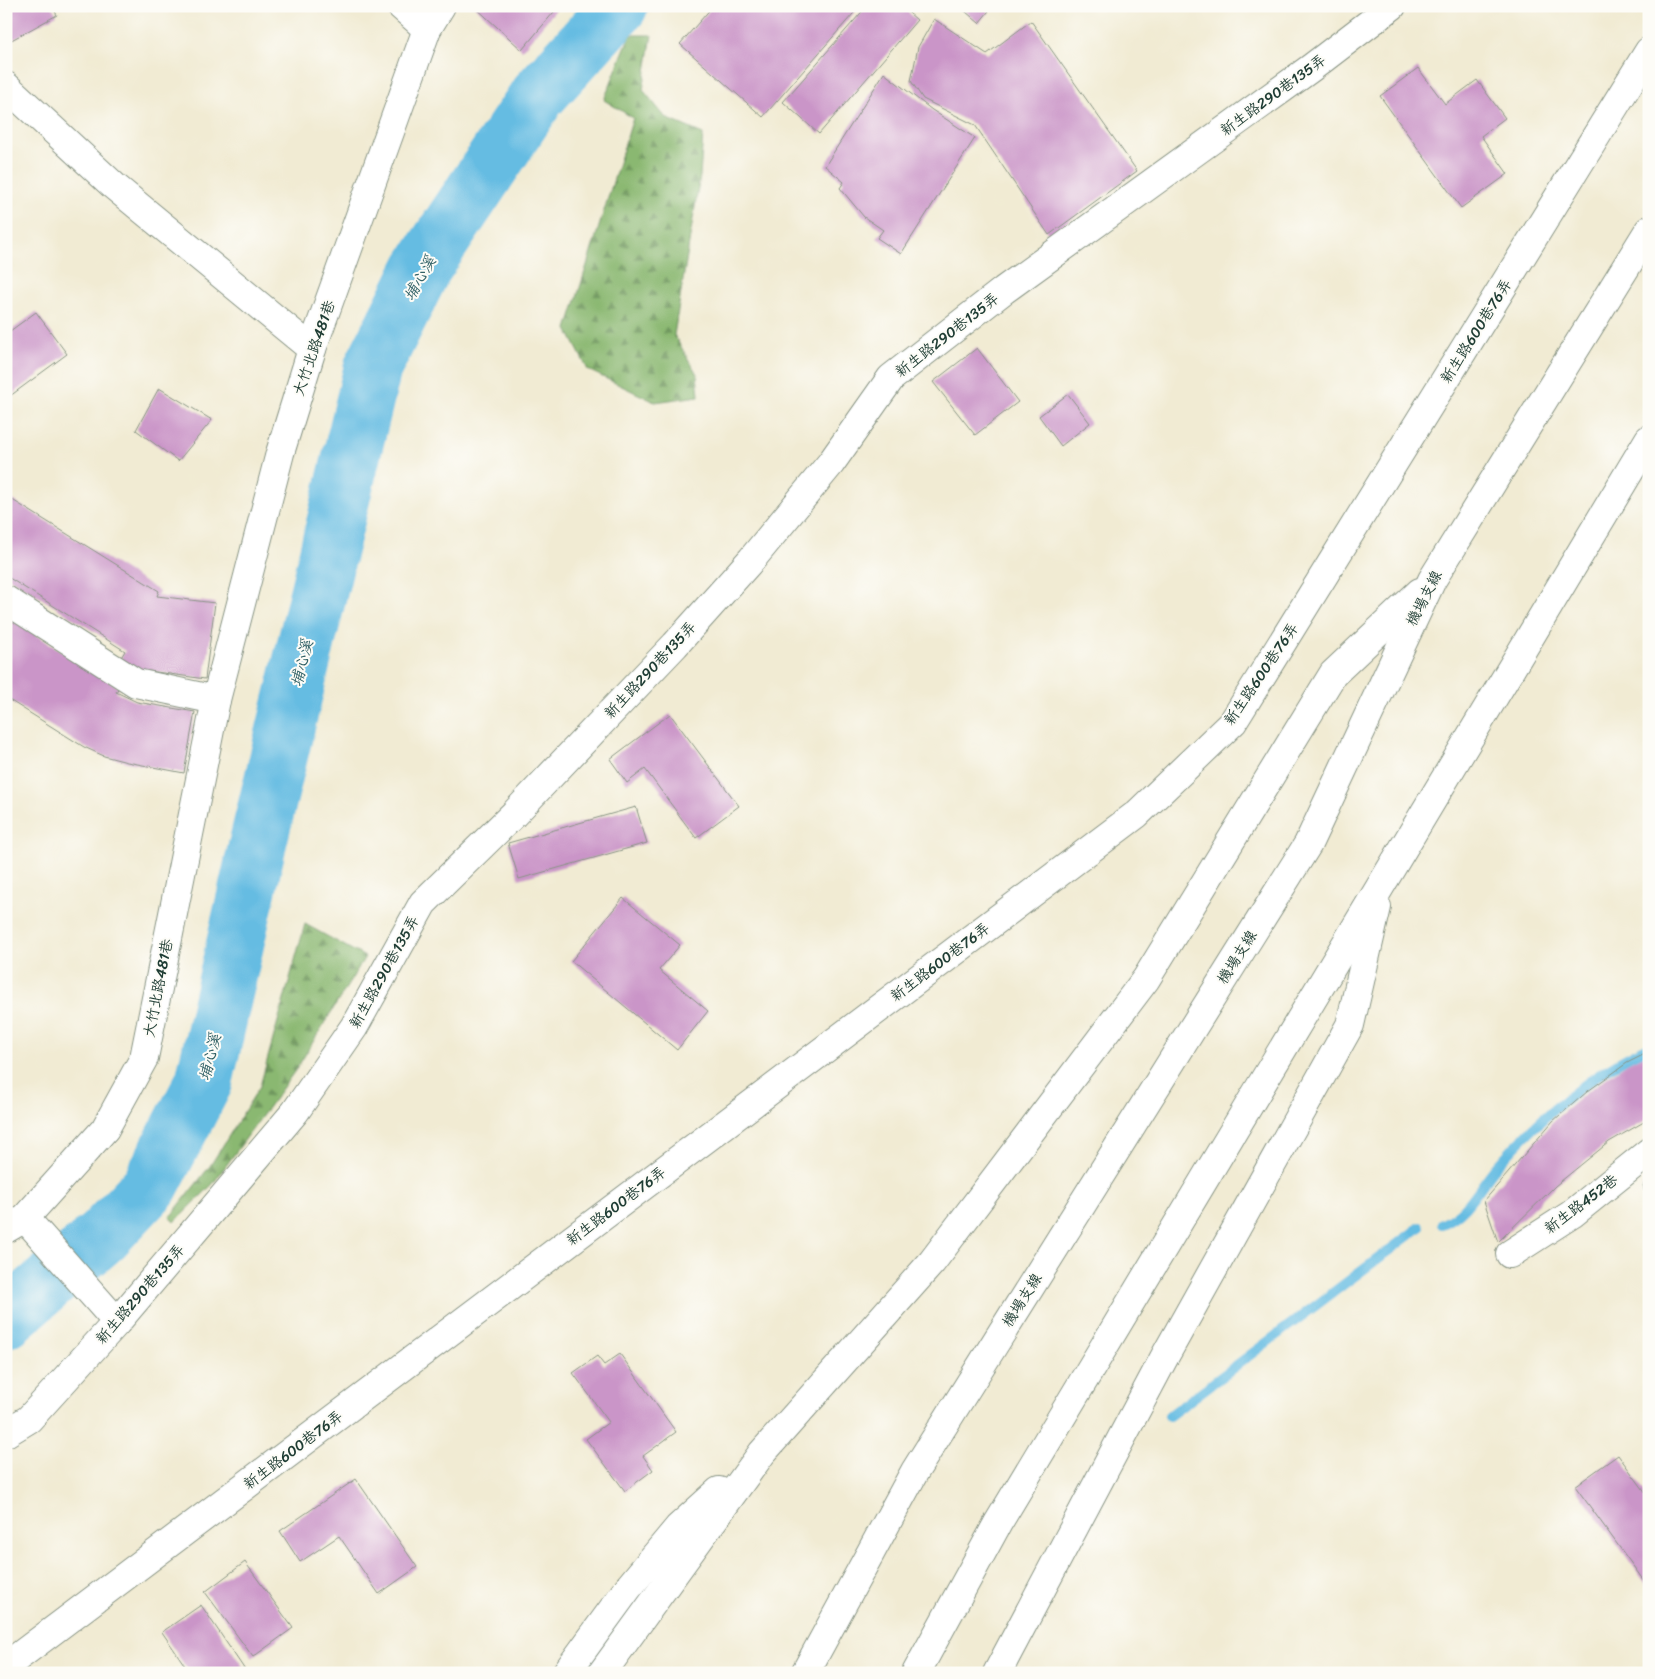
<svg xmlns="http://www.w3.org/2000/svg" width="1655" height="1679" viewBox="0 0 1655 1679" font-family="Sriracha,'LXGW WenKai TC',sans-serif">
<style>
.forest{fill:url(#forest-firs);stroke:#547a52}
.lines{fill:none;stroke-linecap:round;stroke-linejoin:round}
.stream{stroke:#65bce2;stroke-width:10}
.river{stroke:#65bce2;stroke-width:58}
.building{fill:#ca95c8}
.minor-casing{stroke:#889484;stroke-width:30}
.highway-casing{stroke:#889484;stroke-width:30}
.minor{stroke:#fff;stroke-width:28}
.highway{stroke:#fff;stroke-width:28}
.labels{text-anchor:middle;stroke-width:4;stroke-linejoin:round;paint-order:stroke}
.street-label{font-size:15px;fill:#1f3d34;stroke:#fdfcf7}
.water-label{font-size:16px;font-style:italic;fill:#346368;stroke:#fdfcf7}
</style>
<defs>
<pattern id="forest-firs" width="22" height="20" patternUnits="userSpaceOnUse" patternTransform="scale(1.25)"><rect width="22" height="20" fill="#8ab871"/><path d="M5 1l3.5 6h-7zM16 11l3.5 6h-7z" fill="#70975e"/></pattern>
</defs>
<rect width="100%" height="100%" fill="#fdfcf7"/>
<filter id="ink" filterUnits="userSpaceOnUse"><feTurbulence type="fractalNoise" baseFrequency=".02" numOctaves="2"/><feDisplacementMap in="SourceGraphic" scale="10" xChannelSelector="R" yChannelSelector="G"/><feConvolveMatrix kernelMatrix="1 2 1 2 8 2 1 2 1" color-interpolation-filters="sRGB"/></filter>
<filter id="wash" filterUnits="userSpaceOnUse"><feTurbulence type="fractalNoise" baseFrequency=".0096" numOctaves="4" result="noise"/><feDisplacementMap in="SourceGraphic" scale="20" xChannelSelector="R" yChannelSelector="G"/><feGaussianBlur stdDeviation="1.12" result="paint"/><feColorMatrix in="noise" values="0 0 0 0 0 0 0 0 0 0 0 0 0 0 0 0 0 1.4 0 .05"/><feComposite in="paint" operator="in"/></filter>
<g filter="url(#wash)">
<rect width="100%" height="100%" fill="#f1ebd3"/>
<g class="forest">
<polygon points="630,35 652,35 643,90 666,118 703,134 700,176 674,335 697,374 699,396 655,402 588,370 567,329 633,118 604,100"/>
<polygon points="305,924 365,957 297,1068 212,1185 175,1222 170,1217 210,1166 260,1086"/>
</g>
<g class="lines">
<g class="stream">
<path d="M 1442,1224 C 1468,1213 1478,1188 1496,1167 C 1536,1121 1593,1071 1649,1047"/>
<polyline points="1169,1416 1420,1227"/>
</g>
<polyline class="river" points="6,1319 103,1236 150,1186 204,1082 259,838 373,367 422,269 538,95 619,6"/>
</g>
<g id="blocks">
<g class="building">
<polygon points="10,6 52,6 57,15 6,43 6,9"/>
<polygon points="474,6 559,6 522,50"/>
<polygon points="713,6 860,6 763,117 680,44"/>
<polygon points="867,6 901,6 917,20 819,134 783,102"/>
<polygon points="959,6 993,6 979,23"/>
<polygon points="934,19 987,54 1031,21 1137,171 1049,235 975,125 923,99 911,81 918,47"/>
<polygon points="1418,68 1445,104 1477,80 1505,118 1481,136 1508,174 1461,208 1380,96"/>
<polygon points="884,73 932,110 975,138 901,254 877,238 883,230 864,217 840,188 844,182 825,166"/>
<polygon points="36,312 67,354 6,399 6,334"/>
<polygon points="977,348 1018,402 975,435 933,382"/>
<polygon points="159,388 212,420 178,461 136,430"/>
<polygon points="1068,394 1090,423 1061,446 1039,416"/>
<polygon points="6,496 159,591 157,596 215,603 205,679 135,669 120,659 125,651 6,576"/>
<polygon points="6,616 119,687 116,692 137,702 195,712 184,773 127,762 104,756 84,747 6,698"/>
<polygon points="670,714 739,806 696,838 645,769 627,783 610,759"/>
<polygon points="636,807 647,843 519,879 508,843"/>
<polygon points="623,898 680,945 659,970 708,1011 677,1050 571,961"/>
<polygon points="1649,1052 1649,1119 1609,1142 1555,1186 1498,1242 1484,1201 1553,1121 1588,1091 1627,1063"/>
<polygon points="1649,1181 1649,1207 1648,1208 1643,1185"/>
<polygon points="620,1354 676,1432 643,1456 653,1470 625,1491 586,1439 609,1422 573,1373 597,1356 604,1365"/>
<polygon points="1618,1455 1649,1497 1649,1588 1575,1486"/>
<polygon points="356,1479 417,1567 379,1594 339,1536 300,1562 280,1531"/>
<polygon points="245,1562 293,1628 253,1657 205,1592"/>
<polygon points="201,1605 247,1673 190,1673 162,1632"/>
</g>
</g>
</g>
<g filter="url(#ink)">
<use href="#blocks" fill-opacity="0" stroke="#889484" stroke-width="1"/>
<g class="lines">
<defs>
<g id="minor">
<polyline points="401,6 427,29"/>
<polyline points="6,86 114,186 312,349"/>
<polyline points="6,600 136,683 216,700"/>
<polyline points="25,1218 117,1322"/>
<polyline points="6,1229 25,1218 105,1129 144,1058 216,700 280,453 312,349 427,29 441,6"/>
<polyline points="1510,1254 1572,1214 1649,1152"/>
<polyline points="6,1433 29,1419 117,1322 295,1112 354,1027 423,903 514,814 675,645 752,559 831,463 891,378 1004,290 1311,68 1392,6"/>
<polyline points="6,1666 1137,814 1233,722 1649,51"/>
</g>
<g id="highway">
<polyline points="566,1673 628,1588 678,1528 719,1491"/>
<polyline points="602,1673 762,1453 932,1262 1146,979 1333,674 1420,592"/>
<polyline points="805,1673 915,1471 1308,844 1432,580 1649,230"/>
<polyline points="916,1673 998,1523 1649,439"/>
<polyline points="997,1673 1165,1356 1350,1025 1377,907"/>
</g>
</defs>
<use href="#minor" class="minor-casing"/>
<use href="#highway" class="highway-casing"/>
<use href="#minor" class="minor"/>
<use href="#highway" class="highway"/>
</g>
</g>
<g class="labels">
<g class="street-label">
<text transform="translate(1273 95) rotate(-36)" y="5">新生路290巷135弄</text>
<text transform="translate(1476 331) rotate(-58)" y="5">新生路600巷76弄</text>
<text transform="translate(947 335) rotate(-38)" y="5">新生路290巷135弄</text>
<text transform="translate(314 348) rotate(-71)" y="5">大竹北路481巷</text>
<text transform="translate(1424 598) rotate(-63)" y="5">機場支線</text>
<text transform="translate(650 670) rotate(-47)" y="5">新生路290巷135弄</text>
<text transform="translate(1261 674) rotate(-56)" y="5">新生路600巷76弄</text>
<text transform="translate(1237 957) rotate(-58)" y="5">機場支線</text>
<text transform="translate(940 962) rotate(-37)" y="5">新生路600巷76弄</text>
<text transform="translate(384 972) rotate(-61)" y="5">新生路290巷135弄</text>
<text transform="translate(158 988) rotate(-79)" y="5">大竹北路481巷</text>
<text transform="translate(1581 1204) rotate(-37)" y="5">新生路452巷</text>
<text transform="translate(616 1206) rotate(-37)" y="5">新生路600巷76弄</text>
<text transform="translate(140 1294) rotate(-49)" y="5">新生路290巷135弄</text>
<text transform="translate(1022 1300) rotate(-58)" y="5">機場支線</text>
<text transform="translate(293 1450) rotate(-37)" y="5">新生路600巷76弄</text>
</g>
<g class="water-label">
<text transform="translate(419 278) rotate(-61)" y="6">埔心溪</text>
<text transform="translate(301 663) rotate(-76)" y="6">埔心溪</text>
<text transform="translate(209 1057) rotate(-76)" y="6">埔心溪</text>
</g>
</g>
<rect width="1655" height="1679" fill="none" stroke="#fdfcf7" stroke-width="25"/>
</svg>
